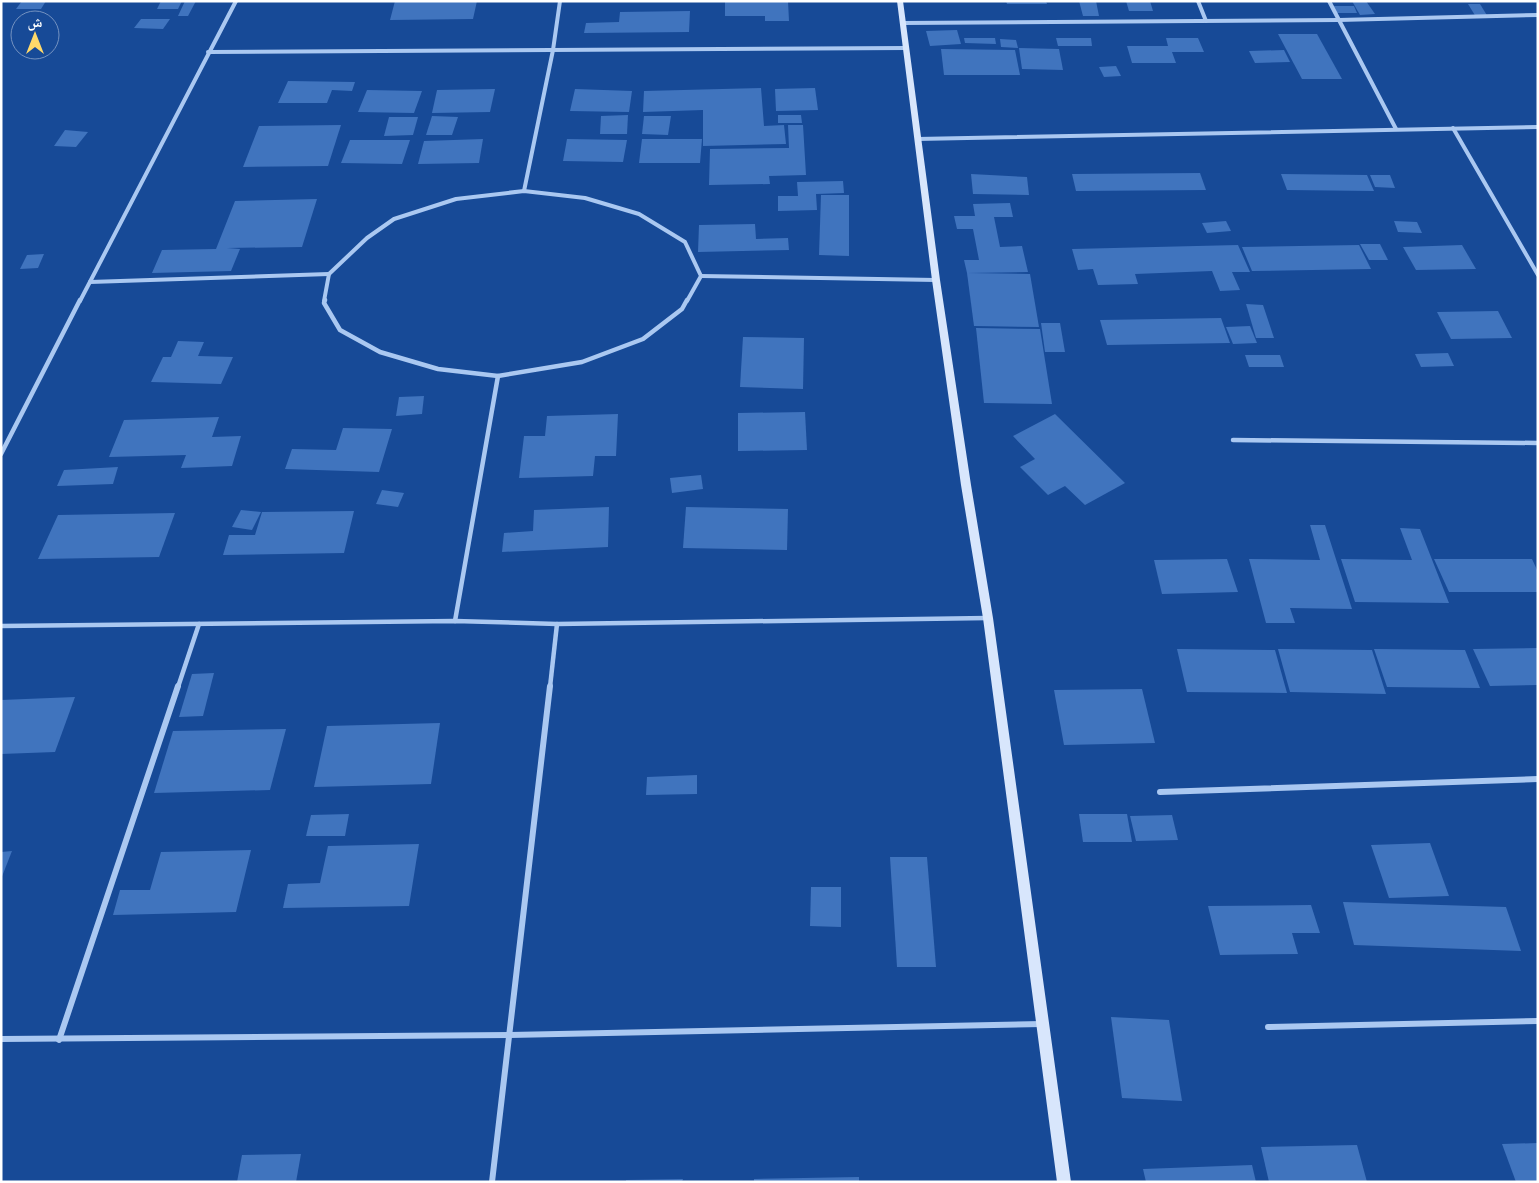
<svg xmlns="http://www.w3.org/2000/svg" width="1539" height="1183" viewBox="0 0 1539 1183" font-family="'IBM Plex Sans','Noto Naskh Arabic',sans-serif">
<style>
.building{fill:#4074be}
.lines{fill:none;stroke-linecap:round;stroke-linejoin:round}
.street-far2{stroke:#aac8f1;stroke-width:4}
.street-far1{stroke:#aac8f1;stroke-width:4.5}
.street{stroke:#aac8f1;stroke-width:6}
.secondary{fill:#d8e6fc;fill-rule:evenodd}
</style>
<rect width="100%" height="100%" fill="#174a97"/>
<g class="building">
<polygon points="22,1 46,1 41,9 16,9"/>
<polygon points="161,1 182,1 178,9 157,9"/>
<polygon points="185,1 196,1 188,16 178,16"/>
<polygon points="395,1 429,2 477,1 473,19 390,20"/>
<polygon points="725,1 788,1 789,21 765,21 765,16 725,16"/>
<polygon points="1006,1 1046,1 1047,4 1007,4"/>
<polygon points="1079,1 1096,1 1099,16 1083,16"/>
<polygon points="1126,1 1150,1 1153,11 1129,11"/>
<polygon points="1352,1 1366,1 1375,14 1360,15"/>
<polygon points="1468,4 1480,4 1488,17 1476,17"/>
<polygon points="1332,6 1354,6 1357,13 1336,13"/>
<polygon points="690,11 689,32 584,33 586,23 619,22 620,12"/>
<polygon points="141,19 170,19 163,29 134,28"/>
<polygon points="957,30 961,44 930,46 926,31"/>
<polygon points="1278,34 1317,34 1342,79 1302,79"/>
<polygon points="964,38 995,38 996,44 965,43"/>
<polygon points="1056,38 1091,38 1092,46 1058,46"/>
<polygon points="1166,38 1198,38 1204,52 1172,52 1176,63 1132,63 1127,46 1168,46"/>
<polygon points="1000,39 1016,40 1018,48 1001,47"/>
<polygon points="1019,48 1059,49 1063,70 1022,69"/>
<polygon points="941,49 1015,50 1020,75 944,75"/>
<polygon points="1284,50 1290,62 1255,63 1249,51"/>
<polygon points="1116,66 1121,76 1104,77 1099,67"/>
<polygon points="288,81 355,82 352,91 332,90 327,103 278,103"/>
<polygon points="761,88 764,126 784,125 786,144 703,146 703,110 643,112 644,91"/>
<polygon points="815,88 818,110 776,111 775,89"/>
<polygon points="495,89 490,112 432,113 437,90"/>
<polygon points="575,89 632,91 629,112 570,111"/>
<polygon points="367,90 422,91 414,113 358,112"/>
<polygon points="628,115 627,134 600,134 601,116"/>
<polygon points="778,115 801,115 802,123 778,123"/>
<polygon points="432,116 458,117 452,135 426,135"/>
<polygon points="644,116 671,116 668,135 642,134"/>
<polygon points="389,117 418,117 413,135 384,136"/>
<polygon points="341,125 328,166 243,167 259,126"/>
<polygon points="788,125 803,125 806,175 769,176 770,184 709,185 710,149 789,148"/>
<polygon points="65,130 88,132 76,147 54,146"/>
<polygon points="483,139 479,163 418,164 424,141"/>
<polygon points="567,139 627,140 623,162 563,161"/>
<polygon points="642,139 702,139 700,163 639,163"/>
<polygon points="350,140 410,140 402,164 341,163"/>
<polygon points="1200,173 1206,190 1076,191 1072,174"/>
<polygon points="971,174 1027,177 1029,195 973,194"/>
<polygon points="1281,174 1367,175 1374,191 1287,190"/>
<polygon points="1370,175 1390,175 1395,188 1375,187"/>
<polygon points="843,181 844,193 816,194 817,210 778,211 778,196 798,196 797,182"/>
<polygon points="821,195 849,195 849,256 819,255"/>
<polygon points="317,199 302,247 227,248 240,249 231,271 152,273 162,250 216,249 235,201"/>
<polygon points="1010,203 1013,217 994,217 1000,247 1022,246 1028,272 967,273 964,260 979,260 973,229 957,229 954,216 975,216 973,204"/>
<polygon points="1226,221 1231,231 1207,233 1202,223"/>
<polygon points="1394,221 1417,222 1422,233 1398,232"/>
<polygon points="755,224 756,239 788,238 789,250 698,252 699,225"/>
<polygon points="1360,244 1380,244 1388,260 1369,260"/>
<polygon points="1238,245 1250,272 1232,272 1240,290 1220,291 1212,271 1135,274 1138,284 1098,285 1093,269 1078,270 1072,249"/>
<polygon points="1359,245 1371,269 1252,271 1242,247"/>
<polygon points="1462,245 1476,269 1416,270 1403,247"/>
<polygon points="44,254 38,268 20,269 27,255"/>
<polygon points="967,273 1030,274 1039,327 974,326"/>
<polygon points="1246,304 1263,305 1274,338 1256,338"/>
<polygon points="1498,311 1512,338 1451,339 1437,312"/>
<polygon points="1221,318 1230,343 1107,345 1100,320"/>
<polygon points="1041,323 1060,323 1065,352 1045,352"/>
<polygon points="1250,326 1257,343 1233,344 1226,327"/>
<polygon points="976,328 1040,329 1052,404 984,403"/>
<polygon points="743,337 804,338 803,389 740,387"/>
<polygon points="178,341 204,342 198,356 233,357 221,384 151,382 163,357 171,357"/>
<polygon points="1448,353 1454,366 1421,367 1415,354"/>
<polygon points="1245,355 1280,355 1284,367 1249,367"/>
<polygon points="424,396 422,414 396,416 399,397"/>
<polygon points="805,412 807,450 738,451 738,413"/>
<polygon points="618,414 616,456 595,456 593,476 519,478 524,436 545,436 547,416"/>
<polygon points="1055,414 1125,483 1085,505 1065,486 1048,495 1020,467 1035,459 1013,436"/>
<polygon points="219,417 212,437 241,436 232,466 181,468 186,455 109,457 124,420"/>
<polygon points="343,428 392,429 379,472 285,469 292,449 336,450"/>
<polygon points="118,467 113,484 57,486 64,470"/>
<polygon points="701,475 703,489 672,493 670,478"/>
<polygon points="382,490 404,493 398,507 376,504"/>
<polygon points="609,507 608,547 502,552 504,533 533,531 534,510"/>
<polygon points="686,507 788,509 787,550 683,548"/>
<polygon points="241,510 261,512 252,530 232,527"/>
<polygon points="354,511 344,553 223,555 229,535 255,535 262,512"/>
<polygon points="175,513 159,557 38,559 58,515"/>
<polygon points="1310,525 1325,525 1352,609 1290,608 1295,623 1266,623 1249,559 1320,560"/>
<polygon points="1400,528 1420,529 1449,603 1355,602 1341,559 1412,560"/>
<polygon points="1227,559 1238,592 1162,594 1154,560"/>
<polygon points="1434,559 1532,559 1538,572 1538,592 1449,592"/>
<polygon points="1538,648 1538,685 1490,686 1473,649"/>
<polygon points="1177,649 1275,650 1287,693 1187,692"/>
<polygon points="1278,649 1372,650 1386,694 1290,692"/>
<polygon points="1374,649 1465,650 1480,688 1387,687"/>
<polygon points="214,673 203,716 179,717 192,674"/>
<polygon points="1142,689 1155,743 1064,745 1054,690"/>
<polygon points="75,697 55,752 1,754 1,700"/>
<polygon points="440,723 431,784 314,787 327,726"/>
<polygon points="286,729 270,790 154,793 173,731"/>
<polygon points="697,775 697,794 646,795 647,777"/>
<polygon points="349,814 345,836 306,836 311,815"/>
<polygon points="1079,814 1127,814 1132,842 1083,842"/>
<polygon points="1172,815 1178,840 1136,841 1130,816"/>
<polygon points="1430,843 1449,896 1389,898 1371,845"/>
<polygon points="419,844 409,906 283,908 288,884 320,883 328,846"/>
<polygon points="251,850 236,912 113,915 120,890 150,890 161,852"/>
<polygon points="12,851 1,879 1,852"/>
<polygon points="890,857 927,857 936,967 897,967"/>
<polygon points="811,887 841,887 841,927 810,926"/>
<polygon points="1343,902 1506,907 1521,951 1354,945"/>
<polygon points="1311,905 1320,933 1292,933 1298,954 1220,955 1208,906"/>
<polygon points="1111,1017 1169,1020 1182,1101 1122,1098"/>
<polygon points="1538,1143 1538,1182 1516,1182 1502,1144"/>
<polygon points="1357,1145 1367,1182 1269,1182 1261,1147"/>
<polygon points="301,1154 296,1182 237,1182 242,1155"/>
<polygon points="1252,1165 1256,1182 1146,1182 1143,1169"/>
<polygon points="859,1177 859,1182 754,1182 754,1179"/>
<polygon points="683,1179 682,1182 626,1182 626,1180"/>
</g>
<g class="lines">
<g class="street-far2">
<polyline points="1198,1 1206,21"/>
<polyline points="1329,1 1396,129"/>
<polyline points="903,23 1339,20 1538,15"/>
<polyline points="208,52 907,48"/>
<polyline points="1453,128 1538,275"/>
<polyline points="917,139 1538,127"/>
<polyline points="524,191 553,50 560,1"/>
<polyline points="701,276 936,280"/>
<polyline points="90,282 329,274"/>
<polyline points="80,301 236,1"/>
<polyline points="324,301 329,274 367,238 394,219 456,199 524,191 585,198 639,214 685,242 701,276 687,301"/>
</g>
<g class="street-far1">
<polyline points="325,300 324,303 340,330 380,352 438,369 498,376 582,362 643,339 682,309 687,300"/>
<polyline points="1233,440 1538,443"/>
<polyline points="1,454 80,300"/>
<polyline points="455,621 498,376"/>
<polyline points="1,626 455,621 557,624 988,618"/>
<polyline points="178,687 199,624"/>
<polyline points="550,687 557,624"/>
</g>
<g class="street">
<polyline points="1160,792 1538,779"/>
<polyline points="1268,1027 1538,1021"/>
<polyline points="1,1039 510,1035 1042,1024"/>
<polyline points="59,1040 178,686"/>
<polyline points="492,1182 550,686"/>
</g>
<polygon class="secondary" points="897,1 903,1 940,280 971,485 993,618 1071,1182 1057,1182 983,618 961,485 932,280"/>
</g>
<rect width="1539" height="1183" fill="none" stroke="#ffffff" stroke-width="5"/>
<g transform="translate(35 35)"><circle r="24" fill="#174a97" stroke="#7492c1"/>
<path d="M0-4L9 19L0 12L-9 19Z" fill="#ffd96a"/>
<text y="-8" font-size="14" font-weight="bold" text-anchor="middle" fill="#ffffff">ش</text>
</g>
</svg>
